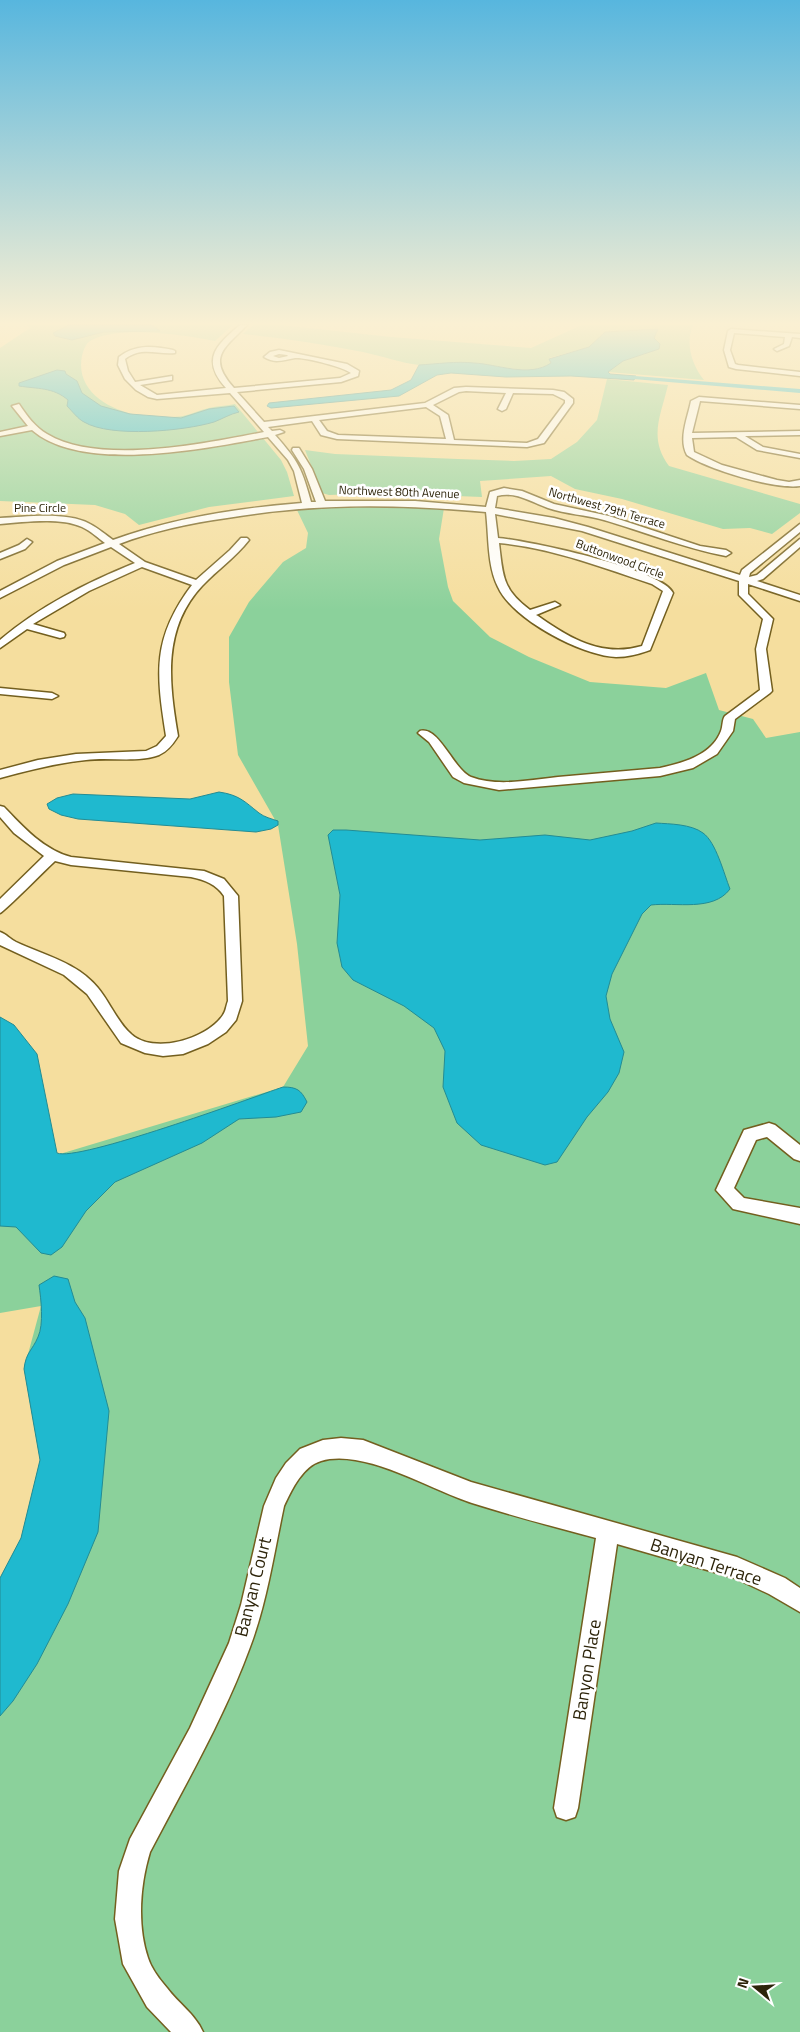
<svg xmlns="http://www.w3.org/2000/svg" width="800" height="2032" viewBox="0 0 800 2032" font-family="'Titillium Web',sans-serif">
<style>
.green{fill:#8bd19b}
.water{fill:#1fb9cf;stroke:#238c94}
.lines{fill:none;stroke-linecap:round;stroke-linejoin:round}
.canal{fill:#1fb9cf;fill-rule:evenodd}
.minor-casing{stroke:#735f1f;stroke-width:3}
.minor{fill:#fff;fill-rule:evenodd}
.labels{text-anchor:middle;stroke-width:5;stroke-linejoin:round;paint-order:stroke}
.far-street-label{font-size:12px;fill:#2d240a;stroke:#fff}
.near-street-label{font-size:18px;fill:#2d240a;stroke:#fff}
</style>
<rect width="100%" height="100%" fill="#f5de9e"/>
<g class="green">
<path d="M 27,325 L 69,325 L 53,333 L 55,336 L 72,340 L 104,332 L 159,330 L 152,325 L 233,325 L 215,341 C 184,335 123,326 94,339 C 86,342 84,348 82,356 C 75,390 108,410 138,415 C 149,417 173,418 183,416 C 192,414 200,410 209,408 C 217,406 226,406 235,404 L 281,460 L 287,472 L 294,496 L 209,507 L 139,525 L 125,514 L 95,505 L 0,501 L 0,348 L 30,328 Z"/>
<path d="M 253,325 L 281,325 L 391,337 L 531,348 L 582,325 L 693,325 C 685,344 692,365 704,380 L 608,372 L 623,361 L 645,354 L 658,329 L 605,332 L 589,347 L 549,358 L 551,363 C 533,375 504,367 484,364 C 463,361 440,367 419,365 C 401,363 382,356 363,352 C 323,344 284,338 243,334 Z"/>
<path d="M 607,379 L 668,385 C 661,415 648,438 669,466 L 800,504 L 800,513 L 772,534 L 750,528 L 723,529 L 622,499 L 575,489 L 551,476 L 480,481 L 482,497 L 380,493 L 329,495 L 322,493 L 305,450 L 335,454 L 458,459 L 514,461 L 551,459 L 577,442 L 597,420 Z"/>
<polygon points="383,505 444,508 439,539 448,587 453,601 490,637 529,657 590,682 666,688 706,673 719,710 753,719 766,738 800,732 800,2032 0,2032 0,1578 21,1538 40,1460 24,1369 41,1306 0,1313 0,1172 283,1087 308,1046 297,944 278,825 238,755 229,682 229,637 249,602 283,562 306,548 308,533 296,508"/>
</g>
<g class="water">
<polygon points="69,325 152,325 160,331 104,332 72,340 55,336 53,333"/>
<path d="M 658,329 L 654,338 L 660,344 L 659,349 L 623,361 L 608,372 L 610,374 L 636,376 L 634,380 L 571,376 L 506,377 L 451,373 L 437,375 L 399,396 L 271,408 L 267,406 L 269,403 L 391,390 L 411,380 L 419,365 C 437,364 456,361 474,363 C 497,364 529,378 551,363 L 549,359 L 589,347 L 605,332 Z"/>
<path d="M 57,370 L 65,371 L 66,374 L 77,381 L 82,393 L 101,406 L 130,414 L 181,418 L 209,409 L 234,406 L 239,412 C 230,414 222,419 214,422 C 184,431 111,438 84,422 C 78,419 72,411 67,406 L 68,400 C 53,387 37,389 19,386 L 19,383 Z"/>
<path d="M 219,792 C 239,795 244,801 259,813 C 264,817 272,819 278,821 L 278,825 L 271,829 L 256,832 L 78,819 L 61,815 L 49,809 L 47,804 L 57,798 L 73,794 L 190,799 Z"/>
<path d="M 656,823 C 670,824 691,824 703,833 C 716,842 724,874 730,889 C 713,912 676,902 651,905 L 642,914 L 612,974 L 606,996 L 610,1019 L 624,1052 L 619,1073 L 608,1092 L 587,1117 L 557,1162 L 545,1165 L 481,1145 L 457,1123 L 443,1087 L 445,1051 L 434,1028 L 404,1006 L 353,980 L 342,967 L 337,943 L 340,895 L 328,835 L 333,830 L 346,830 L 480,840 L 545,835 L 590,840 L 632,831 Z"/>
<path d="M 0,1017 L 14,1025 L 37,1054 L 57,1153 C 78,1162 251,1098 283,1087 C 297,1087 301,1090 307,1102 L 301,1112 L 276,1117 L 239,1119 L 202,1143 L 115,1182 L 86,1211 L 62,1247 L 51,1255 L 41,1253 L 16,1227 L 0,1226 Z"/>
<path d="M 54,1276 L 68,1279 L 75,1302 L 85,1318 L 109,1411 L 98,1532 L 68,1604 L 37,1664 L 13,1701 L 0,1716 L 0,1578 L 21,1538 L 40,1460 L 24,1369 C 26,1352 32,1351 38,1337 C 44,1324 41,1299 39,1285 Z"/>
</g>
<g class="lines">
<polygon class="canal" points="635,376 800,389 800,393 633,379 632,378"/>
<defs>
<g id="minor">
<path d="M 240,325 L 247,325 C 225,348 206,357 234,388 L 340,378 L 351,373 C 343,367 305,357 295,358 C 283,360 275,364 264,357 L 270,352 L 279,350 L 347,364 L 359,371 L 358,376 L 341,382 L 237,392 L 264,422 L 425,403 L 454,388 L 466,387 L 553,390 L 564,392 L 573,399 L 573,403 L 544,443 L 527,447 L 337,439 L 321,435 L 312,421 L 268,427 L 272,431 L 280,430 L 284,432 L 275,435 C 299,462 302,469 311,502 L 316,502 L 304,469 L 292,450 L 293,448 L 299,448 L 312,469 L 325,501 L 415,501 L 486,507 L 490,492 L 504,488 L 522,491 L 554,504 L 609,516 L 700,546 L 726,550 L 731,553 L 726,556 C 684,548 645,532 604,520 C 586,515 566,514 548,508 C 531,502 516,491 497,496 L 495,508 L 554,518 L 588,527 L 740,575 L 742,570 L 800,524 L 800,532 L 750,573 L 749,577 L 757,575 L 800,539 L 800,547 L 763,579 L 757,581 L 800,595 L 800,601 L 748,584 L 748,594 L 773,619 L 766,649 L 772,691 L 770,693 L 735,719 L 733,731 L 717,754 L 693,768 L 660,776 L 499,790 L 464,783 L 453,777 L 429,742 L 418,733 L 420,731 C 439,726 453,769 471,777 C 497,787 530,780 558,777 C 592,774 626,771 660,768 C 683,763 712,755 721,731 C 723,726 722,720 725,716 L 760,690 L 756,649 L 763,619 L 739,595 L 739,581 L 582,531 L 495,514 L 498,538 C 526,540 663,569 673,593 L 650,650 C 639,654 628,657 616,657 C 582,656 512,619 498,587 C 487,565 489,536 486,512 C 396,504 316,503 227,518 C 191,523 153,531 119,544 L 145,562 L 196,580 L 230,550 L 241,538 L 247,538 L 249,540 C 235,558 217,570 202,586 C 162,629 169,683 178,736 C 173,744 168,751 159,755 C 137,763 110,757 86,760 C 57,763 29,770 0,778 L 0,770 L 38,760 L 76,754 L 146,751 L 157,746 L 166,736 C 156,673 152,638 192,585 L 142,567 L 89,591 L 33,624 L 64,633 L 65,635 L 64,637 L 60,638 L 27,629 L 0,648 L 0,640 C 40,606 86,583 135,563 L 111,547 L 64,565 L 0,598 L 0,591 L 57,561 L 105,543 C 98,538 91,531 82,527 C 61,517 24,522 0,524 L 0,518 C 26,517 67,511 90,524 C 98,528 106,535 113,540 C 173,518 239,508 302,503 L 294,471 L 288,460 L 268,437 C 207,448 83,474 32,430 L 0,436 L 0,432 L 28,426 L 12,406 L 19,404 C 27,416 35,427 47,434 C 100,466 207,443 264,432 L 230,393 L 157,399 L 148,397 L 136,390 L 125,379 L 118,365 L 119,357 C 135,344 154,346 173,350 L 175,351 L 175,353 C 157,355 142,346 125,359 L 128,371 L 135,382 L 172,376 L 172,380 L 140,385 L 157,395 L 226,388 C 201,360 215,346 240,325 ZM 279,354 L 287,355 L 288,356 L 279,358 L 273,356 ZM 466,391 L 506,393 L 498,409 L 502,411 L 506,409 L 513,393 L 553,394 L 565,400 L 565,403 L 538,439 L 527,443 L 454,440 L 448,415 L 433,405 L 459,392 ZM 426,407 L 440,416 L 446,439 L 338,435 L 327,431 L 319,420 ZM 499,543 C 552,548 601,567 652,584 L 663,591 L 642,646 C 602,658 569,638 538,616 L 536,615 L 560,605 L 555,602 L 530,610 C 502,589 503,576 499,543 Z"/>
<polygon points="731,329 800,334 800,338 792,337 789,346 777,351 774,349 784,344 785,337 734,333 730,350 735,364 738,365 800,372 800,376 736,369 729,367 724,350 728,331"/>
<path d="M 699,397 L 800,405 L 800,409 L 700,401 L 692,433 L 800,431 L 800,435 L 745,436 L 763,447 L 800,454 L 800,458 L 757,450 L 736,437 L 692,438 L 694,452 L 722,465 L 777,480 L 789,482 L 800,480 L 800,486 C 776,490 707,469 687,455 C 678,439 688,417 691,401 Z"/>
<polygon points="27,539 32,542 25,549 0,559 0,553 19,545"/>
<polygon points="0,688 52,693 58,696 52,699 0,694"/>
<path d="M 0,806 L 4,807 C 23,827 44,850 71,857 L 204,871 L 224,879 L 238,896 L 242,1001 L 236,1020 L 226,1032 L 208,1044 L 183,1054 L 163,1056 L 145,1053 L 121,1043 L 87,994 L 64,975 L 0,945 L 0,932 C 6,934 10,939 16,942 C 44,955 78,963 98,988 C 109,1001 118,1023 131,1034 C 154,1055 207,1039 223,1015 C 226,1011 226,1006 228,1001 L 224,896 C 216,884 205,880 191,877 L 71,865 L 55,861 C 47,868 5,911 0,913 L 0,899 L 44,856 L 14,833 L 0,817 Z"/>
<polygon points="769,1123 775,1125 800,1145 800,1161 794,1159 767,1137 756,1140 734,1188 744,1198 800,1208 800,1224 733,1209 716,1190 744,1130"/>
<path d="M 341,1438 L 363,1440 L 471,1482 L 737,1557 L 785,1578 L 800,1588 L 800,1612 L 769,1594 L 735,1578 L 617,1544 L 578,1808 L 575,1817 L 566,1820 L 557,1817 L 554,1808 L 596,1538 C 555,1527 513,1516 472,1503 C 431,1490 364,1448 321,1461 C 303,1466 292,1489 284,1506 C 274,1553 267,1602 250,1647 C 224,1718 185,1785 150,1852 C 140,1885 137,1925 148,1958 C 151,1968 160,1980 167,1988 C 178,2003 195,2014 203,2032 L 171,2032 L 147,2007 L 123,1964 L 115,1919 L 119,1871 L 130,1839 L 190,1728 L 229,1643 L 241,1605 L 264,1506 L 276,1478 L 286,1463 L 300,1449 L 323,1440 Z"/>
</g>
</defs>
<use href="#minor" class="minor-casing"/>
<use href="#minor" class="minor"/>
</g>
<linearGradient id="sky" x2="0" y2="1"><stop stop-color="#57b6de"/><stop offset="0.53" stop-color="#faf0d3"/><stop offset="1" stop-color="#faf0d3" stop-opacity="0"/></linearGradient>
<rect width="800" height="610" fill="url(#sky)"/>
<g class="labels">
<g class="far-street-label">
<text transform="translate(399 492) rotate(2)" y="4">Northwest 80th Avenue</text>
<text x="40" y="512">Pine Circle</text>
<text transform="translate(607 508) rotate(16)" y="4">Northwest 79th Terrace</text>
<text transform="translate(620 559) rotate(20)" y="4">Buttonwood Circle</text>
</g>
<g class="near-street-label">
<text transform="translate(706 1562) rotate(18)" y="6">Banyan Terrace</text>
<text transform="translate(253 1587) rotate(-76)" y="6">Banyan Court</text>
<text transform="translate(587 1670) rotate(-81)" y="6">Banyon Place</text>
</g>
</g>
<g transform="translate(755 1987) rotate(288)" stroke="#ffffff" stroke-width="4" paint-order="stroke">
<path d="M0-4L9 19L0 12L-9 19Z" fill="#2d240a"/>
<text y="-8" font-size="14" font-weight="bold" text-anchor="middle" fill="#2d240a">N</text>
</g>
</svg>
